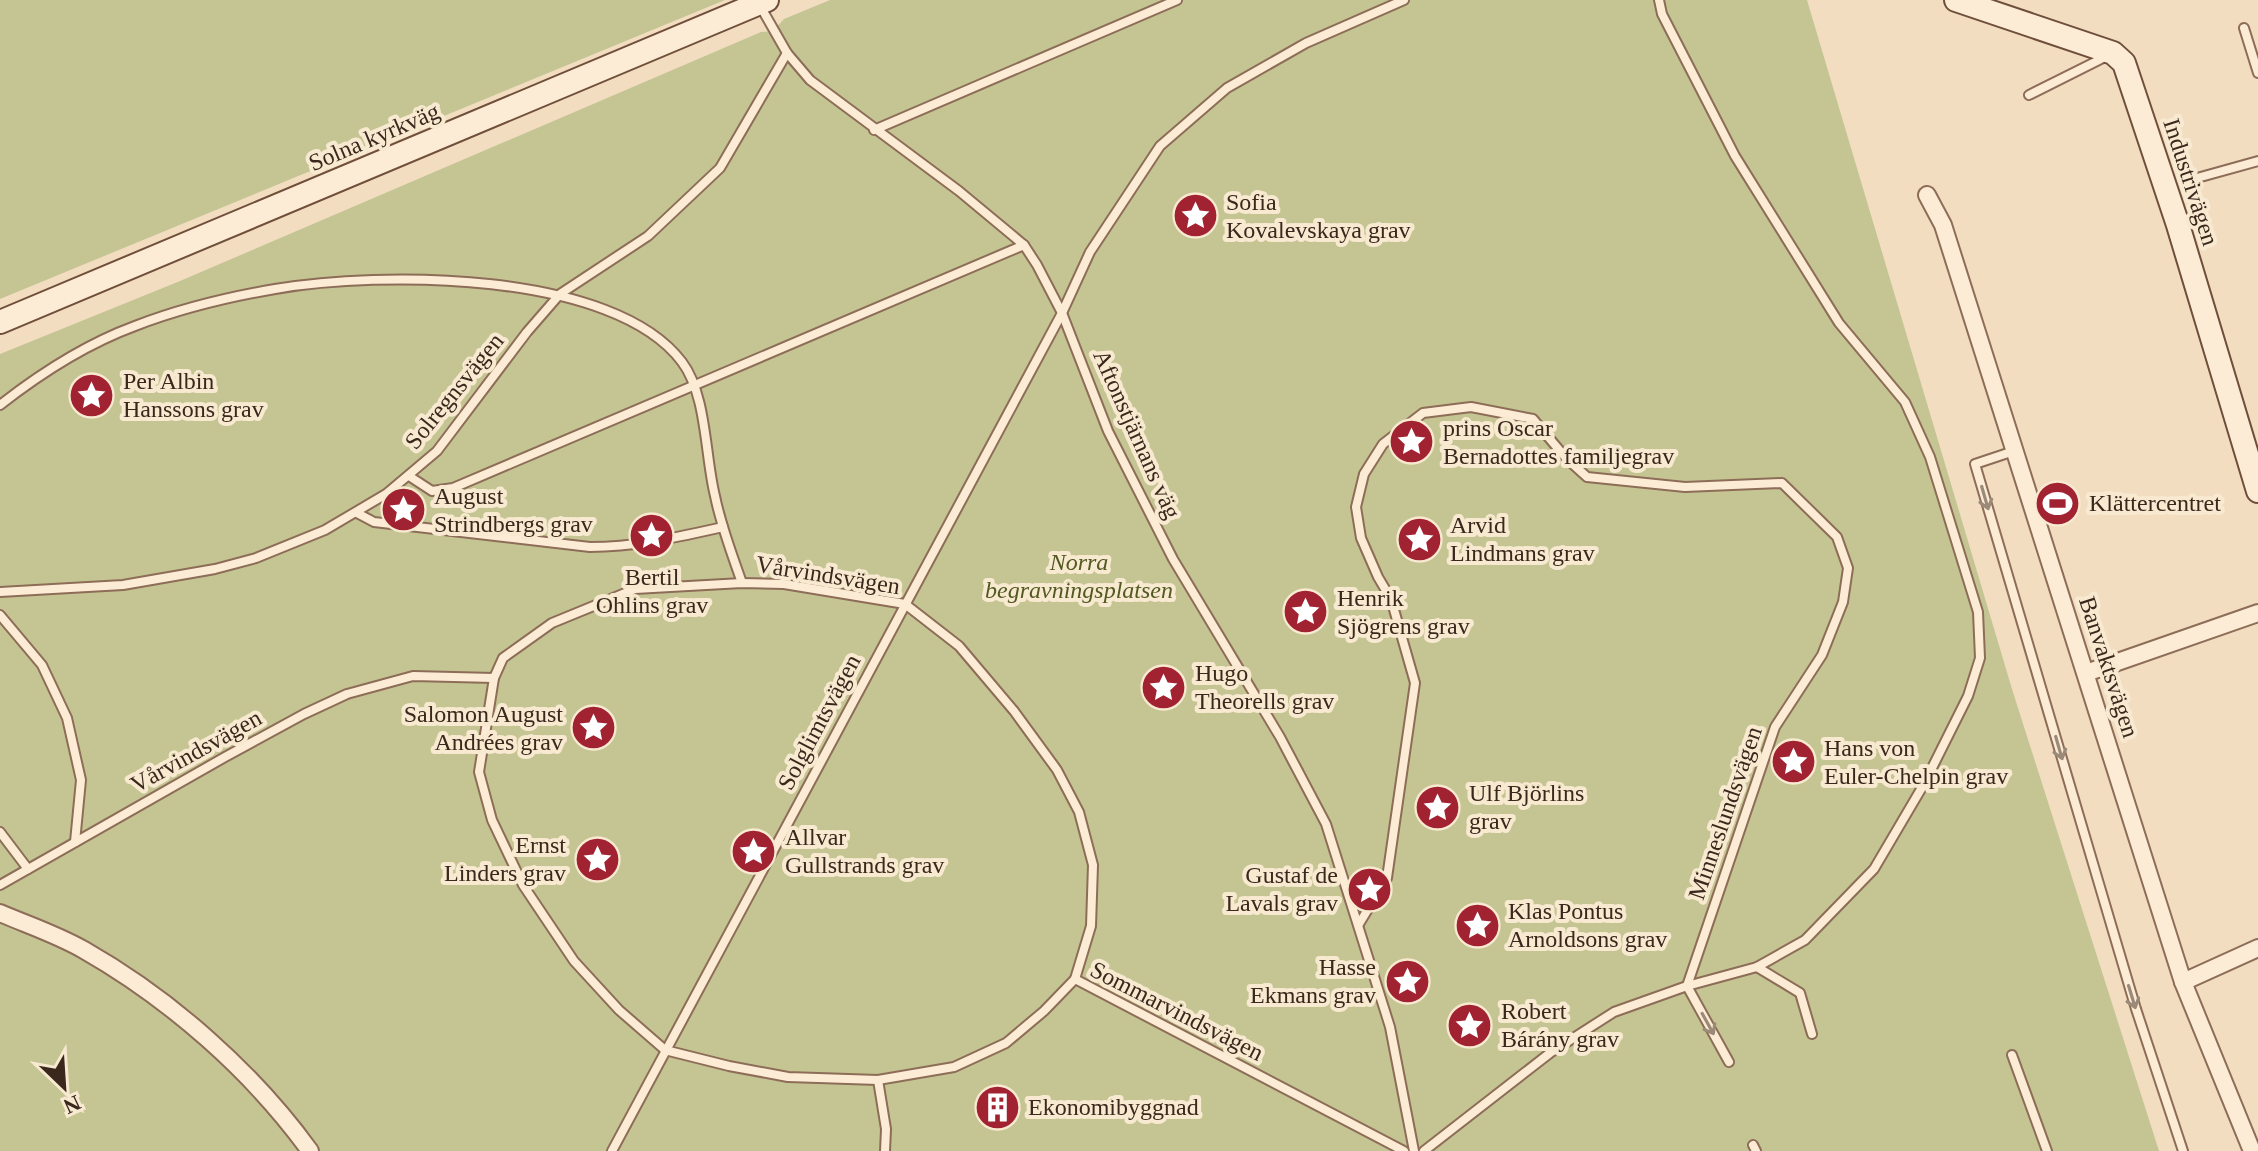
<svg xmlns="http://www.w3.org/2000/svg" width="2258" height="1151" viewBox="0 0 2258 1151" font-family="Georgia,serif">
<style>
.cemetery{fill:#c5c594}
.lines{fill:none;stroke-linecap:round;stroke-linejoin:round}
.lane-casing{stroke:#8d6d57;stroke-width:12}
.street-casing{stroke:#8d6d57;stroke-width:20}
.secondary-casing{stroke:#6f4e3a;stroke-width:26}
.lane{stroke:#fcecd5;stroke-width:8}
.street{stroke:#fcecd5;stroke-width:16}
.secondary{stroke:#fcecd5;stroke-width:22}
.oneway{stroke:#9c8a78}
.labels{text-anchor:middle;stroke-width:8;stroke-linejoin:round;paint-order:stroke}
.street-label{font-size:24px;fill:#3b281c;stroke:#f8e9d1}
.poi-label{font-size:24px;fill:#3b281c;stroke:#f8e9d1;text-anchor:start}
.park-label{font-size:24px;font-style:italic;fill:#525921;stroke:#f8e9d1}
</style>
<rect width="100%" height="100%" fill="#f2ddc1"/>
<g class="cemetery">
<polygon points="0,0 725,0 0,299"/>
<polygon points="830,0 1807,0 2012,689 2159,1151 0,1151 0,354 180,281 761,32 773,31 784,19"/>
</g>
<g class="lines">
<defs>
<g id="lane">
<polyline points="759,4 787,53 810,80 959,191 1024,245 1037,265 1062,313 1108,431 1173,559 1280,737 1326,824 1390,1027 1414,1151"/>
<polyline points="2244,28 2258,73"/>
<polyline points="2029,95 2109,55"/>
<polyline points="874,130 1177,0"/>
<polyline points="2197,178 2258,161"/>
<path d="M 0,405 C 41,373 86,344 135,326 C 179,309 228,297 275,289 C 379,271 613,270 682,362 C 707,395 705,457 715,496 C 721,526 732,554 742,583"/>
<polyline points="2014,451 1975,464 2136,1009 2183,1151"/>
<polyline points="409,476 432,491 453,488 1024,245"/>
<path d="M 357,513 L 374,522 L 590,547 C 636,547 678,537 723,527"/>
<polyline points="0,592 123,585 215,569 256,558 325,530 386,494 437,451 527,332 560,294 648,236 720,168 787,53"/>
<polyline points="0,615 42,665 67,718 81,780 75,842"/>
<polyline points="494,678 479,772 492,820 523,885 574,961 619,1010 665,1050 729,1066 788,1077 878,1080 954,1067 1006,1043 1044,1011 1075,979 1404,1151"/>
<polyline points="0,832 28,869"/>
<polyline points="0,885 225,757 304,714 347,694 413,676 494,678 503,658 552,623 635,589 742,583 784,584 905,604 959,646 1014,711 1057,770 1079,812 1093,865 1091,926 1075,979"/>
<polyline points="1359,924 1387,878 1415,683 1391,599 1378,577 1361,538 1356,507 1364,474 1383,444 1423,413 1471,407 1533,419 1566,458 1587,477 1685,487 1782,483 1837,537 1848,568 1843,602 1822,655 1775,727 1687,986 1729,1062"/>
<polyline points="1757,967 1800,993 1812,1034"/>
<polyline points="2012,1055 2047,1151"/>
<polyline points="878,1080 886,1129 885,1151"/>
<polyline points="1753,1145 1756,1151"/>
<polyline points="612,1151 1062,313 1090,252 1160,146 1227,88 1306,43 1404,0"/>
<polyline points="1424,1151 1550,1053 1614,1012 1687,986 1757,967 1805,940 1874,869 1924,784 1968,696 1980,658 1978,612 1930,457 1905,402 1839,323 1735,156 1662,14 1659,0"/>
</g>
<g id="street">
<polyline points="1927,195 1943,225 2183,982 2252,1151"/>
<polyline points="2086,673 2258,613"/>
<path d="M 0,913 C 28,925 58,935 84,950 C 170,999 252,1071 310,1151"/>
<polyline points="2183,982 2258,948"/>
</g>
<g id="secondary">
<polyline points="1956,0 2113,53 2124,63 2178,225 2258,491"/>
<polyline points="0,322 767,0"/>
</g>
</defs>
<use href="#lane" class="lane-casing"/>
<use href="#street" class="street-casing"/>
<use href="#secondary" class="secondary-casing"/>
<use href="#lane" class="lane"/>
<use href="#street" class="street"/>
<use href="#secondary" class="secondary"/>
</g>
<defs><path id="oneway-shaft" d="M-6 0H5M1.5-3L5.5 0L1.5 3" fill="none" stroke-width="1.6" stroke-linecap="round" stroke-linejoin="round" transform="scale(2)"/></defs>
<g class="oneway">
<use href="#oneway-shaft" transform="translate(1985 498) rotate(74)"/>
<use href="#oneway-shaft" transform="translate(2059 748) rotate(74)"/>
<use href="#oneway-shaft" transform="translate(2132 997) rotate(73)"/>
<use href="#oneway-shaft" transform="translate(1708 1024) rotate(61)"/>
</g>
<defs>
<symbol id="sight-disc" viewBox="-11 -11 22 22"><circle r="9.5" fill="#a12231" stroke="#f8e9d1"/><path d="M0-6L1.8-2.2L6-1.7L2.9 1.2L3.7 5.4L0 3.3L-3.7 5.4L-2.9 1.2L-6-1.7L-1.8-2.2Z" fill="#fff"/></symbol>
<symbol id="stadium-disc" viewBox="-11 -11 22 22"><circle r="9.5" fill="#a12231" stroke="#f8e9d1"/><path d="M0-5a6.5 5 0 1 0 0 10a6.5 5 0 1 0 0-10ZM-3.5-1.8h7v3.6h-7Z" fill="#fff"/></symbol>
<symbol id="building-disc" viewBox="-11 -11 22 22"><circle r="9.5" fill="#a12231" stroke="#f8e9d1"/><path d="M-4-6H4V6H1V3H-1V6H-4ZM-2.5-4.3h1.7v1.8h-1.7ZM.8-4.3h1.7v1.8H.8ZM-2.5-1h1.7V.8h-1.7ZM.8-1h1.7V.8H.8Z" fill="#fff"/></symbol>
</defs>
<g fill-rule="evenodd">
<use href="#sight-disc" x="1170" y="190" width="51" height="51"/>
<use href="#sight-disc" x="66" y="370" width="51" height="51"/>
<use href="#sight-disc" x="1386" y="416" width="51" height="51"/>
<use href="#stadium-disc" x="2032" y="478" width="51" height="51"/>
<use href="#sight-disc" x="378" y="484" width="51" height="51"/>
<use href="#sight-disc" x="626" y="510" width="51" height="51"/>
<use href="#sight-disc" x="1394" y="514" width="51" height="51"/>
<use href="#sight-disc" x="1280" y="586" width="51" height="51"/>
<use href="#sight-disc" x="1138" y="662" width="51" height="51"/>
<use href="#sight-disc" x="568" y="702" width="51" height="51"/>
<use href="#sight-disc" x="1768" y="736" width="51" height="51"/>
<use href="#sight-disc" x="1412" y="782" width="51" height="51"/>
<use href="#sight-disc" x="728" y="826" width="51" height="51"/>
<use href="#sight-disc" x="572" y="834" width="51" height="51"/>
<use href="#sight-disc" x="1344" y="864" width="51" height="51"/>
<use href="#sight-disc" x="1452" y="900" width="51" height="51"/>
<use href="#sight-disc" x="1382" y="956" width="51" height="51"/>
<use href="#sight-disc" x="1444" y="1000" width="51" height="51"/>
<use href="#building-disc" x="972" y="1082" width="51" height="51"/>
</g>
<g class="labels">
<g class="street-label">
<text transform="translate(374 137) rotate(-23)" y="8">Solna kyrkväg</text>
<text transform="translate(2191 182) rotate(72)" y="8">Industrivägen</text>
<text transform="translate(454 391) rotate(-51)" y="8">Solregnsvägen</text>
<text transform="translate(1137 434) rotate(66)" y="8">Aftonstjärnans väg</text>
<text transform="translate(828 575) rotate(9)" y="8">Vårvindsvägen</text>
<text transform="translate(2109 667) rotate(72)" y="8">Banvaktsvägen</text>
<text transform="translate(819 722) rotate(-62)" y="8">Solglimtsvägen</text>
<text transform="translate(196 751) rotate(-29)" y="8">Vårvindsvägen</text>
<text transform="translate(1725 813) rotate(-71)" y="8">Minneslundsvägen</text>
<text transform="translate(1177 1011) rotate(27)" y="8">Sommarvindsvägen</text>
</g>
<g class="poi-label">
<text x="1226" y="210">Sofia<tspan x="1226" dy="28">Kovalevskaya grav</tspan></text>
<text x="123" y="389">Per Albin<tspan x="123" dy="28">Hanssons grav</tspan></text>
<text x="1443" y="436">prins Oscar<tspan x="1443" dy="28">Bernadottes familjegrav</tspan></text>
<text x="434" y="504">August<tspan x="434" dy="28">Strindbergs grav</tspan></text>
<text x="2089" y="511">Klättercentret</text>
<text x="1450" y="533">Arvid<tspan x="1450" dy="28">Lindmans grav</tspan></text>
<text x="652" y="585" text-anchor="middle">Bertil<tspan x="652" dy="28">Ohlins grav</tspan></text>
<text x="1337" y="606">Henrik<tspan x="1337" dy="28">Sjögrens grav</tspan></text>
<text x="1195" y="681">Hugo<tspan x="1195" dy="28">Theorells grav</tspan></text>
<text x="563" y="722" text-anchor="end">Salomon August<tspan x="563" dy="28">Andrées grav</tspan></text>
<text x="1824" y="756">Hans von<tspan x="1824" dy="28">Euler-Chelpin grav</tspan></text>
<text x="1469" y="801">Ulf Björlins<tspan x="1469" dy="28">grav</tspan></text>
<text x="785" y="845">Allvar<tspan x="785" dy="28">Gullstrands grav</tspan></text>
<text x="566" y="853" text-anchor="end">Ernst<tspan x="566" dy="28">Linders grav</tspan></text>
<text x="1338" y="883" text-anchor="end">Gustaf de<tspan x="1338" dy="28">Lavals grav</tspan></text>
<text x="1508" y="919">Klas Pontus<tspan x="1508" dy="28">Arnoldsons grav</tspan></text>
<text x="1376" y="975" text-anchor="end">Hasse<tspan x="1376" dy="28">Ekmans grav</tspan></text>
<text x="1501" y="1019">Robert<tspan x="1501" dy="28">Bárány grav</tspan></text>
<text x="1028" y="1115">Ekonomibyggnad</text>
</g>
<g class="park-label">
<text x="1079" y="570">Norra<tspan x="1079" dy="28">begravningsplatsen</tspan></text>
</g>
</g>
<g transform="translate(64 1087) rotate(155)" stroke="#f8e9d1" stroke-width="6" paint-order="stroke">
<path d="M0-6L14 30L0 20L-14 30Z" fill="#3b281c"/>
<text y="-12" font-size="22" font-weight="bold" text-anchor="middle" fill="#3b281c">N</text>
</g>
</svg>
